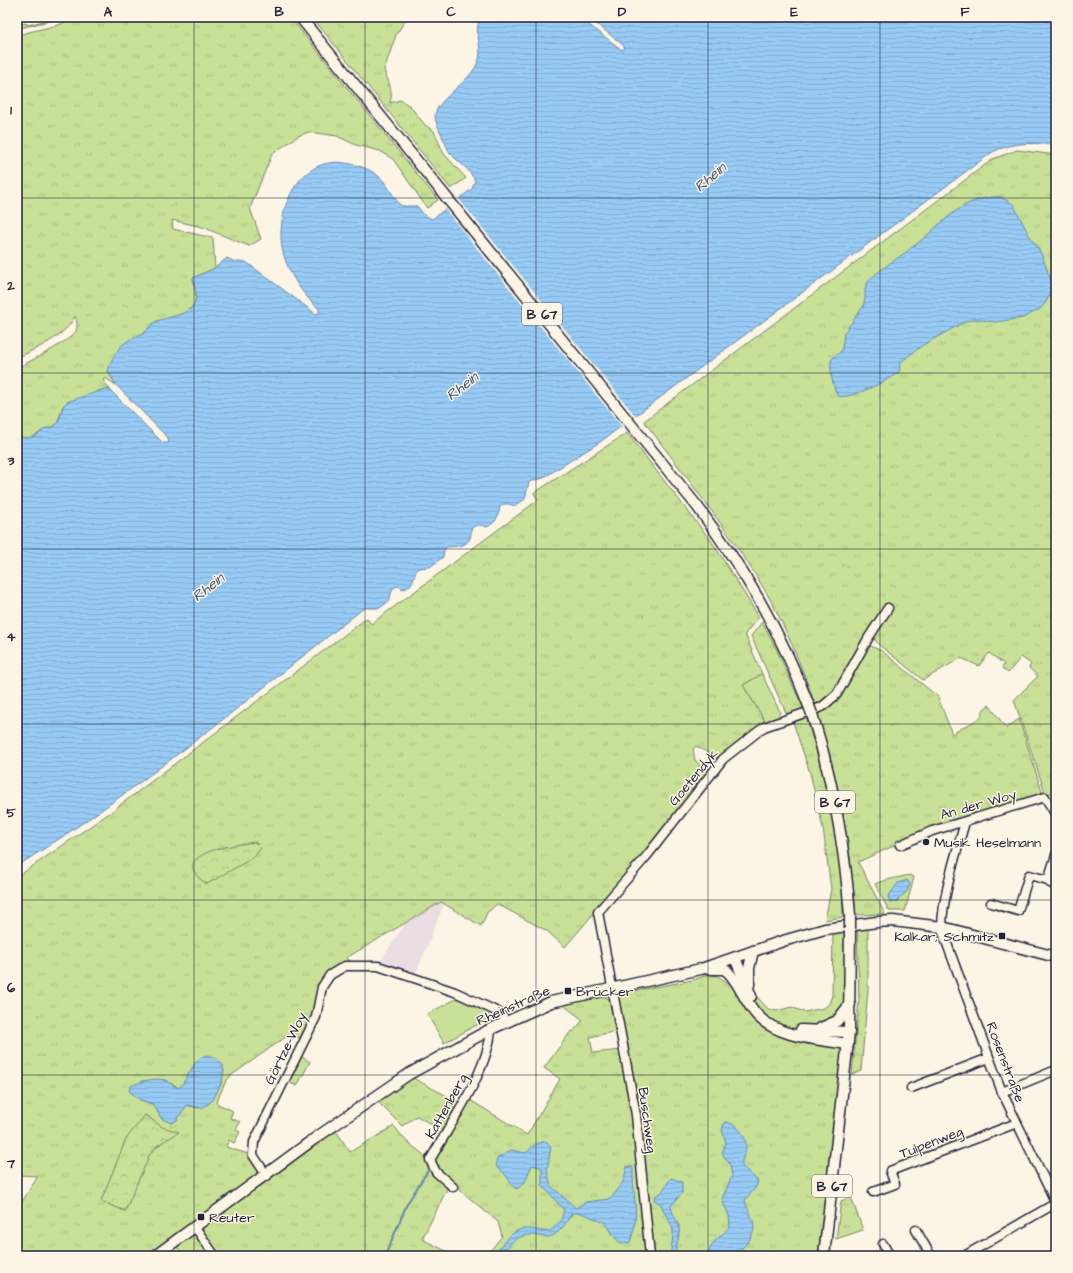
<svg xmlns="http://www.w3.org/2000/svg" width="1073" height="1273" viewBox="0 0 1073 1273" font-family="'Architects Daughter',sans-serif">
<style>
.built{fill:#eadee2}
.grass{fill:url(#grass-tufts);stroke:#758269;fill-rule:evenodd}
.forest{fill:url(#forest-crowns);stroke:#758269}
.garden{fill:#c8e197;stroke:#758269}
.water{fill:url(#water-rules);stroke:#6887ab}
.pier{fill:#fcf5e5}
.lines{fill:none;stroke-linecap:round;stroke-linejoin:round}
.stream{stroke:#6887ab;stroke-width:2}
.minor-casing{stroke:#22223b;stroke-width:11}
.major-casing{stroke:#22223b;stroke-width:13}
.minor{stroke:#fcf5e5;stroke-width:8}
.major{stroke:#fcf5e5;stroke-width:10}
.major-bridge-casing{stroke:#22223b;stroke-width:13;stroke-linecap:butt}
.major-bridge{stroke:#fcf5e5;stroke-width:10}
.grid{fill:none;stroke:#22223b;stroke-width:1;stroke-opacity:0.55}
.poi-dot{fill:#22223b;stroke:#fcf5e5;stroke-width:1.5}
.labels{text-anchor:middle;stroke-width:3;stroke-linejoin:round;paint-order:stroke}
.shield{fill:#fcf5e5;stroke:#63616e;stroke-width:1}
.shield-label{font-size:13px;font-weight:bold;fill:#22223b}
.street-label{font-size:14px;fill:#22223b;stroke:#fcf5e5}
.poi-label{font-size:14px;fill:#22223b;stroke:#fcf5e5;text-anchor:start}
.water-label{font-size:15px;font-style:italic;fill:#455573;stroke:#fcf5e5}
.neatline{fill:none;stroke:#22223b;stroke-width:1.5}
.grid-label{font-size:13px;text-anchor:middle;font-weight:bold;fill:#22223b}
</style>
<defs>
<pattern id="grass-tufts" width="24" height="20" patternUnits="userSpaceOnUse"><rect width="24" height="20" fill="#c8e197"/><path d="M3 7l-1-3M5 7V3M7 7l1-3M15 17l-1-3M17 17v-4M19 17l1-3" fill="none" stroke="#acc183"/></pattern>
<pattern id="forest-crowns" width="20" height="18" patternUnits="userSpaceOnUse"><rect width="20" height="18" fill="#c8e197"/><path d="M2 6a3 3 0 1 1 6 0M12 15a3 3 0 1 1 6 0" fill="none" stroke="#acc183"/></pattern>
<pattern id="water-rules" width="6" height="5" patternUnits="userSpaceOnUse"><rect width="6" height="5" fill="#97cbf5"/><path d="M0 2.5h6" fill="none" stroke="#82aed3"/></pattern>
</defs>
<rect width="100%" height="100%" fill="#fcf5e5"/>
<filter id="ink" filterUnits="userSpaceOnUse"><feTurbulence type="fractalNoise" baseFrequency=".025" numOctaves="2"/><feDisplacementMap in="SourceGraphic" scale="8" xChannelSelector="R" yChannelSelector="G"/><feConvolveMatrix kernelMatrix="1 2 1 2 8 2 1 2 1" color-interpolation-filters="sRGB"/></filter>
<g filter="url(#ink)">
<polygon class="built" points="441,902 444,904 415,976 378,964 405,924"/>
<g class="grass">
<polygon points="58,17 64,17 17,29 17,26 26,23 28,25"/>
<path d="M 79,17 L 290,17 L 438,200 L 427,208 L 393,159 L 380,151 L 356,145 L 337,136 L 309,132 L 298,136 L 272,154 L 250,208 L 261,239 L 249,246 L 202,227 L 172,220 L 173,229 L 213,238 L 215,268 L 193,278 L 196,294 L 195,303 L 190,309 L 182,314 L 155,322 L 143,334 L 133,338 L 108,371 L 116,385 L 105,378 L 103,380 L 111,391 L 108,389 L 101,390 L 80,399 L 67,402 L 63,406 L 57,424 L 52,428 L 46,428 C 35,436 31,441 17,436 L 17,368 C 30,361 68,343 76,331 C 78,327 77,321 75,316 C 65,337 37,348 17,358 L 17,35 L 58,25 Z"/>
<path d="M 312,17 L 407,17 L 396,35 L 384,70 C 388,81 394,91 390,103 L 400,100 L 410,106 L 425,125 L 434,131 L 444,154 L 466,178 L 451,189 Z"/>
<path d="M 1017,150 L 1056,155 L 1056,790 L 1046,795 L 1014,700 L 1038,676 L 1029,668 L 1031,664 L 1021,657 L 1008,673 L 1002,668 L 1004,664 L 989,653 L 979,666 L 961,658 L 923,680 L 878,644 L 873,637 C 857,662 844,693 815,704 C 801,665 786,627 766,592 C 730,532 686,477 644,421 L 993,159 Z"/>
<path d="M 627,433 L 712,542 L 759,617 L 745,634 L 762,674 L 743,685 L 766,723 L 719,759 L 696,746 L 693,749 L 695,760 L 708,773 L 644,855 L 565,947 L 547,931 L 497,904 L 487,913 L 481,926 L 441,902 L 346,958 L 354,963 L 328,973 L 319,983 L 314,1016 L 302,1039 L 290,1034 L 232,1075 L 226,1081 L 216,1103 L 233,1111 L 230,1118 L 240,1122 L 236,1130 L 240,1132 L 234,1143 L 229,1140 L 226,1147 L 248,1154 L 259,1168 L 268,1171 L 228,1200 L 209,1210 L 198,1217 L 184,1232 L 151,1256 L 17,1256 L 17,1210 L 38,1176 L 17,1175 L 17,877 L 111,812 L 367,618 L 371,624 L 538,500 L 534,493 ZM 199,1060 L 224,1070 L 221,1083 L 212,1101 L 197,1108 L 187,1105 L 176,1121 L 162,1119 L 153,1104 L 140,1100 L 142,1081 L 165,1080 L 179,1088 L 184,1083 ZM 145,1115 L 162,1127 L 166,1139 L 149,1154 L 125,1211 L 101,1201 Z"/>
<polygon points="762,622 776,648 803,708 787,715 751,636"/>
<polygon points="871,646 882,651 938,697 952,734 980,718 984,709 989,705 1006,728 1019,719 1043,795 931,829 858,862 885,914 856,915 850,858 840,797 817,712 822,711 867,647"/>
<path d="M 806,716 C 826,781 843,849 843,917 L 825,920 L 831,889 L 823,828 L 810,773 L 792,719 Z"/>
<polygon points="857,926 868,926 868,990 861,1071 852,1075 859,1000"/>
<polygon points="844,930 846,984 844,1028 818,1256 653,1256 617,1001 619,996 623,993 693,980 710,974 717,976 732,985 747,1009 758,998 768,1009 777,1011 791,1007 804,1012 824,1008 829,1004 832,995 833,932"/>
<path d="M 604,997 C 617,1000 615,1020 617,1031 L 590,1037 L 593,1053 L 621,1050 L 633,1116 L 647,1256 L 486,1256 L 502,1236 L 498,1222 L 443,1176 L 433,1162 L 481,1077 L 470,1100 L 527,1135 L 560,1079 L 544,1068 L 571,1031 L 573,1032 L 583,1020 L 562,1004 Z"/>
<polygon points="299,1055 310,1062 297,1086 286,1081"/>
<polygon points="411,1077 460,1103 444,1132 417,1116 402,1126 377,1101"/>
<polygon points="394,1126 406,1141 429,1159 449,1185 422,1239 456,1256 217,1256 201,1233 203,1226 225,1213 236,1200 336,1131 350,1152"/>
<polygon points="851,1197 863,1230 836,1239 841,1201"/>
<polygon points="194,1234 199,1235 213,1256 179,1256 181,1252 176,1246"/>
</g>
<g class="forest">
<path d="M 255,842 L 261,848 L 254,857 L 207,884 C 201,880 197,877 194,871 C 184,850 243,844 255,842 Z"/>
<polygon points="145,1115 162,1127 179,1132 158,1145 150,1154 125,1211 101,1201 126,1139"/>
</g>
<g class="garden">
<polygon points="762,674 780,712 777,719 766,723 743,685"/>
<path d="M 910,875 L 914,877 L 905,911 L 889,911 L 875,884 C 886,879 897,878 910,875 Z"/>
<polygon points="460,997 495,1015 444,1043 427,1014"/>
</g>
<g class="water">
<path d="M 480,17 L 532,17 L 542,19 L 553,17 L 579,17 L 622,50 L 625,48 L 623,45 L 588,17 L 1056,17 L 1056,145 C 1032,143 1013,141 991,153 L 600,442 L 543,478 L 529,482 L 525,499 L 515,506 C 509,504 505,502 500,507 C 498,517 497,522 487,527 C 480,525 477,523 471,529 C 472,546 461,546 447,547 L 444,550 L 443,557 L 430,567 L 418,568 C 412,576 415,587 403,589 L 398,586 L 393,588 L 389,601 L 380,608 L 364,608 C 251,697 139,790 17,866 L 17,436 C 28,440 36,438 44,429 C 47,428 51,429 53,427 C 62,423 59,408 67,402 L 105,389 L 111,391 L 163,443 L 168,443 L 169,440 L 167,437 L 116,385 L 108,371 C 112,357 119,344 133,338 C 136,336 141,336 144,333 C 148,330 150,325 155,322 C 167,316 189,317 195,302 C 198,295 194,286 193,278 L 215,268 L 227,258 L 235,262 L 246,262 L 316,314 L 319,313 L 319,309 C 303,295 290,276 284,256 C 272,216 297,155 345,163 C 355,164 368,168 377,175 C 386,181 392,195 399,204 L 402,206 L 417,206 L 424,215 L 432,219 L 472,189 L 475,181 C 470,169 459,163 451,154 C 447,150 446,143 443,138 C 435,119 429,115 446,98 C 456,87 472,77 478,62 C 484,49 473,33 480,17 Z"/>
<path d="M 1001,197 L 1013,204 L 1029,235 L 1041,253 L 1052,283 L 1052,290 L 1046,302 L 1040,309 L 1023,318 L 995,322 L 976,319 L 966,321 L 923,345 L 907,357 L 900,363 L 899,372 C 889,380 850,400 838,396 C 832,386 830,371 831,360 L 842,350 L 844,333 L 863,307 L 865,298 L 865,288 L 869,280 C 884,266 902,256 918,243 C 944,222 964,195 1001,197 Z"/>
<polygon points="907,880 910,884 907,891 896,902 890,902 888,897 898,883"/>
<path d="M 206,1055 C 228,1060 226,1073 218,1090 C 216,1094 214,1099 212,1101 C 209,1104 205,1106 201,1108 L 187,1105 L 176,1121 L 171,1123 L 162,1119 L 153,1104 L 140,1100 L 129,1091 L 131,1086 C 140,1082 154,1077 164,1080 C 169,1081 173,1087 179,1088 C 188,1079 193,1059 206,1055 Z"/>
<path d="M 725,1122 C 736,1122 747,1136 746,1147 C 746,1154 741,1159 742,1166 L 758,1181 L 756,1187 L 745,1200 C 747,1208 751,1214 753,1221 C 758,1237 741,1252 727,1256 C 722,1257 714,1256 708,1256 C 711,1239 721,1238 730,1226 L 729,1216 L 722,1199 L 732,1176 L 730,1165 L 722,1153 L 726,1143 L 722,1130 Z"/>
<path d="M 546,1141 L 551,1146 L 547,1171 L 551,1186 L 576,1208 L 586,1202 L 608,1199 L 614,1195 L 623,1182 L 627,1167 L 631,1166 L 633,1168 C 632,1194 641,1217 630,1242 L 623,1244 C 614,1240 612,1232 606,1223 C 596,1220 582,1211 572,1213 C 567,1221 563,1229 554,1235 C 550,1238 544,1237 539,1236 C 520,1232 511,1241 501,1256 L 494,1256 C 504,1243 512,1226 531,1229 C 538,1230 544,1232 550,1231 L 561,1221 L 564,1210 L 542,1185 L 542,1169 L 540,1167 L 532,1165 L 525,1182 L 517,1189 C 510,1188 510,1174 497,1168 L 496,1161 L 498,1158 L 511,1150 L 526,1153 L 536,1144 Z"/>
<path d="M 671,1178 L 682,1182 L 682,1193 L 671,1206 C 672,1214 677,1220 679,1227 C 681,1237 674,1246 677,1256 L 671,1256 C 670,1247 674,1239 673,1230 C 671,1221 664,1214 661,1204 L 654,1200 L 655,1196 L 661,1193 Z"/>
</g>
<polygon class="pier" points="458,198 637,418 623,428 444,208"/>
<g class="lines">
<g class="stream">
<polyline points="492,1046 494,1040"/>
<polyline points="434,1162 446,1141"/>
<polyline points="385,1256 407,1204 430,1167"/>
</g>
<defs>
<g id="minor">
<polyline points="900,845 932,831 1045,797 1056,815"/>
<polyline points="1048,880 1050,883 1056,885"/>
<polyline points="991,903 1018,911 1029,875 1048,880 1056,855"/>
<polyline points="911,1088 989,1058"/>
<polyline points="1002,1092 1056,1070"/>
<polyline points="267,1176 253,1155 254,1142 316,1017 322,987 330,975 345,966 378,966 414,978 455,992 498,1012 507,1021"/>
<path d="M 453,1187 L 436,1172 L 430,1160 C 450,1125 489,1069 491,1029"/>
<polyline points="873,1192 895,1184 890,1171 1017,1123"/>
<polyline points="195,1227 215,1256"/>
<polyline points="916,1230 931,1256"/>
<polyline points="883,1244 890,1256"/>
<polyline points="650,1256 636,1115 598,912 646,857 723,759 764,727 822,707 837,694 869,637 888,608"/>
<path d="M 964,1256 L 1056,1203 L 1002,1092 L 943,933 C 938,910 958,847 965,822"/>
</g>
<g id="major">
<path d="M 300,17 L 697,506 C 745,571 780,630 809,706"/>
<path d="M 812,714 C 833,781 845,847 850,916"/>
<polyline points="735,958 751,996"/>
<path d="M 711,969 L 724,969 L 728,972 C 740,984 745,1002 757,1015 C 778,1038 819,1039 848,1044"/>
<polyline points="749,985 749,968 753,951"/>
<polyline points="821,1028 837,1021 850,1004"/>
<polyline points="801,1030 849,1032"/>
<polyline points="155,1256 314,1139 409,1074 491,1029 551,1002 701,969 783,941 825,929 877,922 893,921 942,927 1056,957"/>
<polyline points="824,1256 849,1032 850,929"/>
</g>
</defs>
<use href="#minor" class="minor-casing"/>
<use href="#major" class="major-casing"/>
<use href="#minor" class="minor"/>
<use href="#major" class="major"/>
<defs>
<g id="major-bridge">
<polyline points="809,706 812,714"/>
<polyline points="850,916 850,929"/>
</g>
</defs>
<use href="#major-bridge" class="major-bridge-casing"/>
<use href="#major-bridge" class="major-bridge"/>
</g>
</g>
<path class="grid" d="M 194,17 L 194,1256M 365,17 L 365,1256M 536,17 L 536,1256M 708,17 L 708,1256M 880,17 L 880,1256M 17,198 L 1056,198M 17,373 L 1056,373M 17,549 L 1056,549M 17,724 L 1056,724M 17,900 L 1056,900M 17,1075 L 1056,1075"/>
<g class="poi-dot">
<circle cx="926" cy="842" r="4"/>
<rect x="998" y="932" width="8" height="8" rx="2"/>
<rect x="564" y="987" width="8" height="8" rx="2"/>
<rect x="197" y="1213" width="8" height="8" rx="2"/>
</g>
<g class="labels">
<g class="shield">
<rect x="522" y="303" width="40" height="22" rx="3"/>
<rect x="815" y="791" width="40" height="22" rx="3"/>
<rect x="812" y="1175" width="40" height="22" rx="3"/>
</g>
<g class="shield-label">
<text x="542" y="319">B 67</text>
<text x="835" y="807">B 67</text>
<text x="832" y="1191">B 67</text>
</g>
<g class="street-label">
<text transform="translate(693 777) rotate(-50)" y="5">Goetendyk</text>
<text transform="translate(978 804) rotate(-16)" y="5">An der Woy</text>
<text transform="translate(513 1005) rotate(-24)" y="5">Rheinstraße</text>
<text transform="translate(285 1048) rotate(-64)" y="5">Görtze-Woy</text>
<text transform="translate(1006 1062) rotate(69)" y="5">Rosenstraße</text>
<text transform="translate(446 1106) rotate(-61)" y="5">Kattenberg</text>
<text transform="translate(648 1120) rotate(82)" y="5">Buschweg</text>
<text transform="translate(931 1142) rotate(-21)" y="5">Tulpenweg</text>
</g>
<g class="poi-label">
<text x="934" y="847">Musik Heselmann</text>
<text x="994" y="941" text-anchor="end">Kalkar, Schmitz</text>
<text x="576" y="996">Brücker</text>
<text x="209" y="1222">Reuter</text>
</g>
<g class="water-label">
<text transform="translate(710 177) rotate(-41)" y="5">Rhein</text>
<text transform="translate(462 386) rotate(-38)" y="5">Rhein</text>
<text transform="translate(208 587) rotate(-38)" y="5">Rhein</text>
</g>
</g>
<rect width="1073" height="1273" fill="none" stroke="#fcf5e5" stroke-width="44"/>
<rect x="22" y="22" width="1029" height="1229" class="neatline"/>
<g class="grid-label">
<text x="108" y="16">A</text>
<text x="279" y="16">B</text>
<text x="451" y="16">C</text>
<text x="622" y="16">D</text>
<text x="794" y="16">E</text>
<text x="965" y="16">F</text>
<text x="11" y="114">1</text>
<text x="11" y="290">2</text>
<text x="11" y="465">3</text>
<text x="11" y="641">4</text>
<text x="11" y="817">5</text>
<text x="11" y="992">6</text>
<text x="11" y="1168">7</text>
</g>
</svg>
